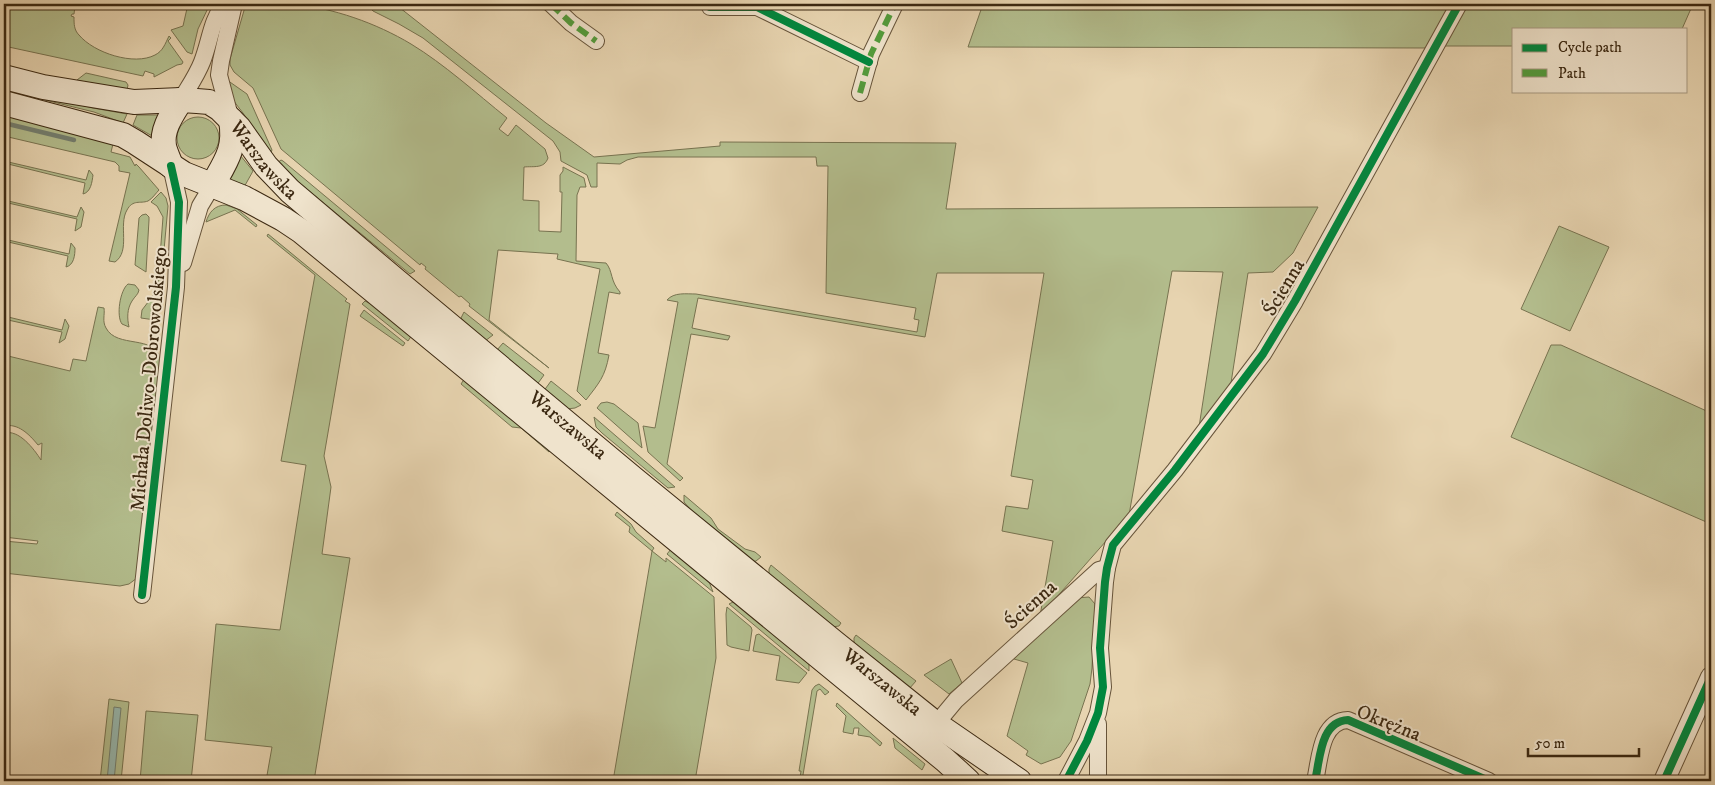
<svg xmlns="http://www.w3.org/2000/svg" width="1715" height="785" viewBox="0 0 1715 785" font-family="'IM FELL DW Pica',serif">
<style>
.green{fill:#b3bd8d;stroke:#787350}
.water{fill:#97b8af;stroke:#737f70}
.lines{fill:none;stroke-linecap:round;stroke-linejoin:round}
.stream{stroke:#737f70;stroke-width:4.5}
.minor-casing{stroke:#67543a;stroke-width:18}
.tertiary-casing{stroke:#67543a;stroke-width:22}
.secondary-casing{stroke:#3c2912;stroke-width:26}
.minor{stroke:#efe3cc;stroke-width:16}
.tertiary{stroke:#efe3cc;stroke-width:20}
.secondary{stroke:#efe3cc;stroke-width:24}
.quiet{stroke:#529c3c;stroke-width:6;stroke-dasharray:12 6;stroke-linecap:butt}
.cycleway-casing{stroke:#efe3cc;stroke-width:11}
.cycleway{stroke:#00873e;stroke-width:8}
.labels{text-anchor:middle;stroke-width:4;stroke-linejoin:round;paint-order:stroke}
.street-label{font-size:20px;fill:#3c2912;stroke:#efe3cc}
</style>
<rect width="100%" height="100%" fill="#e7d4b0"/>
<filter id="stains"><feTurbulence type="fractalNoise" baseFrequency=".004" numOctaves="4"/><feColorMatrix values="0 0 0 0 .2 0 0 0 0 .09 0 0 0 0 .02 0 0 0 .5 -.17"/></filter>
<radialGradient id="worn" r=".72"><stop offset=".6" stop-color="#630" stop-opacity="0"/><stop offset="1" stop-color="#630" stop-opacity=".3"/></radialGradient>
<g class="green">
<path d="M 4,4 L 74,4 L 75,6 L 74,14 L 72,14 L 71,16 L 74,17 C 74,24 74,30 79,35 C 94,53 134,66 155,55 C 163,51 165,44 169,36 L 171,38 L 168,41 L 183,62 L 182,64 L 177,65 L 154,77 L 154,74 L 145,71 L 143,76 L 4,46 Z"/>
<polygon points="188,4 210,4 198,29 192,54 187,52 171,30 183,26"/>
<path d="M 247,4 C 262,3 278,2 293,4 C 333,8 376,23 411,44 C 444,64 476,93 507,118 L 499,129 L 508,136 L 516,125 L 545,149 L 548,158 C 544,169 534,166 524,167 L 523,200 L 539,201 L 539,231 L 561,232 L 562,192 L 560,192 L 560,175 L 563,171 L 563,167 L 584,178 L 586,187 L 580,187 L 577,195 L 576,261 L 606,263 C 613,271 610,281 620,292 L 620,294 L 609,292 L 598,353 L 609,355 C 605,377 599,383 586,400 L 577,391 L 600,269 L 557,259 L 558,254 L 498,250 L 489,320 L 549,368 L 469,306 L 470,304 L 461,296 L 459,297 L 425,269 L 426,267 L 421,263 L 420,265 L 281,149 L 253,88 L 234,72 L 230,65 L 230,59 L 245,7 Z"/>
<path d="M 370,4 L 395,4 L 546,123 L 594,157 L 720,146 L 720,142 L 956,143 L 946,209 L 1318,207 L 1293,253 L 1273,272 L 1248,273 L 1231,383 L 1199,427 L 1223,272 L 1172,271 L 1129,515 L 1040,616 L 1053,541 L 1002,531 L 1006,506 L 1028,509 L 1033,480 L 1011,476 L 1044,273 L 937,273 L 925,337 L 698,298 L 692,328 L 730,336 L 728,340 L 691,334 L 667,464 L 683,478 L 680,481 L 648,452 L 643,426 L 655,428 L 678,302 L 667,300 C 674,292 686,294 696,294 L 917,332 L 919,320 L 914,319 L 916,308 L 826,293 L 828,166 L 817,166 L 816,157 L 638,157 L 627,160 L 620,164 L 597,163 L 597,187 L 591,187 L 587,175 L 561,161 L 560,152 L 553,141 L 423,38 L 399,24 L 373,11 L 370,8 Z"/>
<polygon points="983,4 1452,4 1428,48 968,47"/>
<polygon points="1467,4 1693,4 1682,29 1514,29 1514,46 1444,46"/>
<polygon points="86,73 126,82 128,85 127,90 108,88 77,80"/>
<polygon points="227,80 247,94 272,150 270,155 243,113 236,104 228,91"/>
<polygon points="4,86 93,108 127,114 123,123 94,112 4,90"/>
<path d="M 4,115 L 113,144 L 111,152 L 130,157 L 135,166 L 136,164 L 139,167 L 159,190 C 156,193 152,199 148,201 C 140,204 133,199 127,210 C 118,225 131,251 115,262 L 109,261 L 130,173 L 119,171 L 119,166 L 115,162 L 4,136 Z"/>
<polygon points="137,115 161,115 154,137 133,125"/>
<circle cx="198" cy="138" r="21"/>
<polygon points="240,155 253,171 243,189 225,177"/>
<polygon points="281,160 283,161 415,271 410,274 292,177 277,163"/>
<path d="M 4,161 L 86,180 L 89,170 L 93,175 C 92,182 91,192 83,194 L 85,183 L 4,163 Z"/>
<polygon points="161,192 166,198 168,206 158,317 155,320 141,318 142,310 155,293 158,283 163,217 157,206 151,202"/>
<polygon points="4,200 77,217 81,207 84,212 81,227 75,231 77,219 4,202"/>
<path d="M 226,205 L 237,209 L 257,225 L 256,227 L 235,210 L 206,222 C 209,212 215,205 226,205 Z"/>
<polygon points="146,214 149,217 149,220 146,272 135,265 139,218 142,215"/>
<polygon points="1559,226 1609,247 1570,331 1521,309"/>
<polygon points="268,234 347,299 345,301 350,304 324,456 331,487 322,554 350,558 314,781 266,781 272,747 205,740 216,624 280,630 306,465 281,461 315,275 267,236"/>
<path d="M 4,239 L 69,254 L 71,243 L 75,248 C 75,255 74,265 66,267 L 68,256 L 4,241 Z"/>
<path d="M 128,284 L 135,285 L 139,290 C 138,295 135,296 132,301 C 127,309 127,318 129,327 L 122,324 C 116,316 120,290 128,284 Z"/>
<polygon points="365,301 381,309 412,335 408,341 362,304"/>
<path d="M 98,307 L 104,308 C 105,315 102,321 106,328 C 117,349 155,334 160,359 L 137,578 L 129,584 L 120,586 L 4,573 L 4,541 L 37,544 L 38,541 L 4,537 L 4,433 C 19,429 34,449 41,460 L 42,443 L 38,445 C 29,434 18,423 4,426 L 4,355 L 70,371 L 73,359 L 86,361 Z"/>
<polygon points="364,310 405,343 403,346 360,316"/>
<polygon points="464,312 493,335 485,341 461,318"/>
<polygon points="4,316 62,330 65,319 69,326 65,339 59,343 62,332 8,320 5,330 4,330"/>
<polygon points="503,343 544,375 536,386 497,350"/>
<polygon points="1551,345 1561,345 1711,413 1711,524 1511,437"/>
<polygon points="465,378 551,449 549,452 521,428 512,427 461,384"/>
<polygon points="551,381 581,405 575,408 567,409 543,392"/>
<polygon points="607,402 614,404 638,423 642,448 597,408 601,403"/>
<polygon points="594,417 675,487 668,488 602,433 596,427"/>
<polygon points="684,495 711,518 718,529 745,549 755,552 761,557 756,561 752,562 708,529 684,502"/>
<polygon points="617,512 631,524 636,532 654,548 652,551 666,562 666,558 714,597 716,658 695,781 613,781 652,551 629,532 630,527 615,515"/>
<polygon points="672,548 708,579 713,592 667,554"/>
<polygon points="771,565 841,623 839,626 832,627 769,577 769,569"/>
<polygon points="1089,597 1095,604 1092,668 1090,684 1071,741 1060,757 1041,764 1026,755 1028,751 1007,736 1028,663 1014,659 1013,656 1076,598"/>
<polygon points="733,602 736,602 809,661 809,671 729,604"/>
<polygon points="727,607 751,627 752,630 749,651 731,647 727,645 726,614"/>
<polygon points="759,634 807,673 799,683 776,680 780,656 753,651 756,635"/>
<polygon points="856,635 916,681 909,689 854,647 854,638"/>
<polygon points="951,659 962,683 949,694 924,675"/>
<polygon points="819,684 829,692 825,695 820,689 817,691 802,781 797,781 798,778 800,778 801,771 799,771 812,690 815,686"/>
<polygon points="109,699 129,702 121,781 100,781"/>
<polygon points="837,703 882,743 880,746 870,737 858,735 859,728 854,728 853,734 843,732 846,716 836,706"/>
<polygon points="146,711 198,715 191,781 140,781"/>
<polygon points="893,738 925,764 922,770 895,748"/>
</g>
<polygon class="water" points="114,707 121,708 114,781 107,781"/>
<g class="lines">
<polyline class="stream" points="4,123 74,140"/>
<defs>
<g id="minor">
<polyline points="551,4 571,23 596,41"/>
<polyline points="710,7 757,7 869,62"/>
<polyline points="860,93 871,54 895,4"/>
<path d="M 181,100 C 188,88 197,75 202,62 C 210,42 211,21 224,4"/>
<polyline points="231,120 219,75 221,61 234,4"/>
<polyline points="183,263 200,206 212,186"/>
<polyline points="142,595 176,287 179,202 171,166"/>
<polyline points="936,724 956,700 1099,570 1107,568"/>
<polyline points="1098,724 1098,781"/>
<polyline points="1066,781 1087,741 1098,713 1103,687 1100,648 1105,582 1107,568 1113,545 1175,470 1263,354 1295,301 1459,4"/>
<path d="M 1315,781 C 1320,760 1320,721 1348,720 L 1489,781"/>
</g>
<polyline id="tertiary" points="1664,781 1711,677"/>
<g id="secondary">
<path id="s1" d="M 4,77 L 43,87 L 134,102 L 181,100 L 197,101 L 209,102 L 220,109 L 239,128 L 266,166 L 290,191 L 394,279 L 635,480 L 835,643 L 936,724 L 1019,781"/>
<polyline points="4,103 123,135 135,142 184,174 244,198 283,219 301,231 945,760 968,781"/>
<path d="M 171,166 C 169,159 165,152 164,146 C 161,129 173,113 181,100"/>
<path d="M 212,186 C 226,161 236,149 231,120"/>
</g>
</defs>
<use href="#minor" class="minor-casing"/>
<use href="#tertiary" class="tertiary-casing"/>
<use href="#secondary" class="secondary-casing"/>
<use href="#minor" class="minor"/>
<use href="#tertiary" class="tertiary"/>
<use href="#secondary" class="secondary"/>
<g class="quiet">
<polyline points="551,4 571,23 596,41"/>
<polyline points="860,93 871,54 895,4"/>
</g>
<defs>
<g id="cycleway">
<polyline points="710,7 757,7 869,62"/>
<polyline points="142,595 176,287 179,202 171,166"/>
<polyline points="1066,781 1087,741 1098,713 1103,687 1100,648 1105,582 1107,568 1113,545 1175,470 1263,354 1295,301 1459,4"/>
<path d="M 1315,781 C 1320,760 1320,721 1348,720 L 1489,781"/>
<polyline points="1664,781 1711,677"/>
</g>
</defs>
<use href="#cycleway" class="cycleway-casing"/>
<use href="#cycleway" class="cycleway"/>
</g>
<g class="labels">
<g class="street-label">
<text dy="7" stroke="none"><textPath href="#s1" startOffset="288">Warszawska</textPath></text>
<text transform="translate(1283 287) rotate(-59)" y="7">Ścienna</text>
<text transform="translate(148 379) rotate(-85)" y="7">Michała Doliwo-Dobrowolskiego</text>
<text dy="7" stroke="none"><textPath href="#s1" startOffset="692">Warszawska</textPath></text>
<text transform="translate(1030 604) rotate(-42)" y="7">Ścienna</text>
<text dy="7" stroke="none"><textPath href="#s1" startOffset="1098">Warszawska</textPath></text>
<text transform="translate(1389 722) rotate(22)" y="7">Okrężna</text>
</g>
</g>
<rect width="1715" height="785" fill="none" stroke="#e7d4b0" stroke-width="20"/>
<rect x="5" y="5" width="1705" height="775" fill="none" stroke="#3c2912" stroke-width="2.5"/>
<rect x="10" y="10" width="1695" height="765" fill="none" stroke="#3c2912"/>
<rect x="1512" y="28" width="175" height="65" fill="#efe3cc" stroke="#a79982"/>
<rect x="1522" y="44" width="25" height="8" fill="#00873e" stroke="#a79982"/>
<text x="1558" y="52" font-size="15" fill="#3c2912">Cycle path</text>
<rect x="1522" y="69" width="25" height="8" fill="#529c3c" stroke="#a79982"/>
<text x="1558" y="78" font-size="15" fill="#3c2912">Path</text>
<path d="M1528 748v8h111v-8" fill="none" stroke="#3c2912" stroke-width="2.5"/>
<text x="1535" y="748" font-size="15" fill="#3c2912" stroke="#efe3cc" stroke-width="4" paint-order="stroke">50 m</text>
<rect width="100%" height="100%" filter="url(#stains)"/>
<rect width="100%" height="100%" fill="url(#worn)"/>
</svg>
